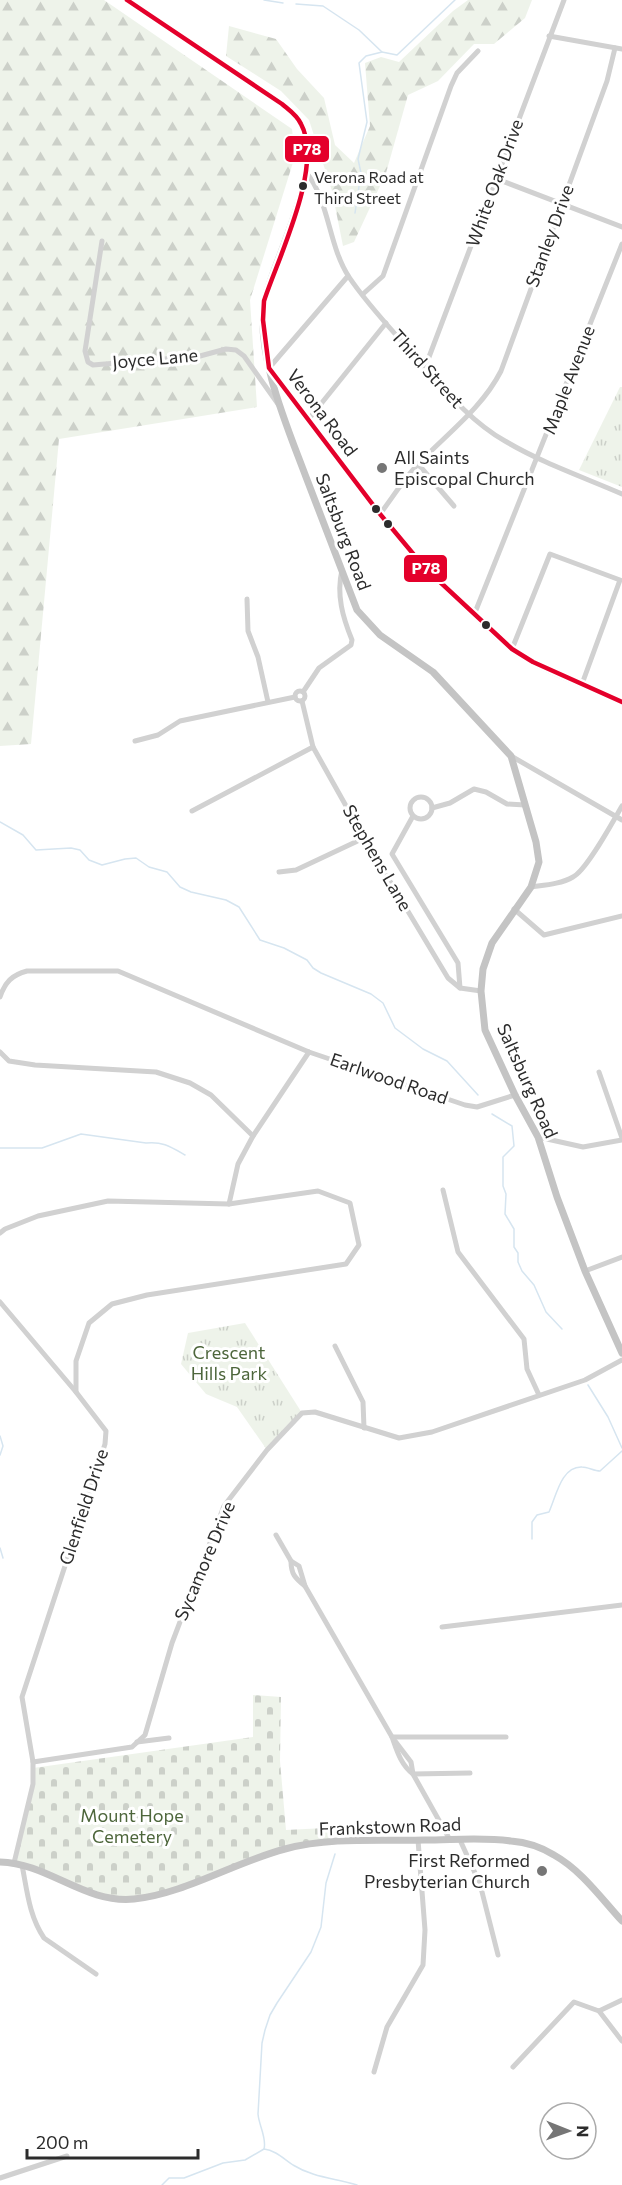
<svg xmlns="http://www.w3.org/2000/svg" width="622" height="2185" viewBox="0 0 622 2185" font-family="Commissioner,sans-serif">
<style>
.forest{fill:url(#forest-firs)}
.cemetery{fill:url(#cemetery-stones)}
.park{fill:url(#park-tufts)}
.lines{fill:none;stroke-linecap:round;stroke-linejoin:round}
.stream{stroke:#d6e5f0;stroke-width:1.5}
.minor{stroke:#d1d1d1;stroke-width:5}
.major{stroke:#c4c4c4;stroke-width:7}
.bus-1-casing{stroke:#fff;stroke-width:9}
.bus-1{stroke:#e4002b;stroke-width:4.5}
.bus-dot{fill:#2c2c2c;stroke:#fff;stroke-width:2}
.poi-dot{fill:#767676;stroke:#fff;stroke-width:2}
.labels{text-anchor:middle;stroke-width:6;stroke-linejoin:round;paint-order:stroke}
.bus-label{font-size:16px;fill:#2c2c2c;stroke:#fff;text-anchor:start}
.street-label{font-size:18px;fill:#2c2c2c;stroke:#fff}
.poi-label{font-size:18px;fill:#2c2c2c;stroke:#fff;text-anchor:start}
.park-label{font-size:18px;fill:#4d663b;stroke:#fff}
.line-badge{stroke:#fff;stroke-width:2}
.badge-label{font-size:16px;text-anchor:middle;font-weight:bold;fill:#fff}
</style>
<defs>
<pattern id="forest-firs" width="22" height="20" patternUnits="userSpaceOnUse" patternTransform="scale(1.5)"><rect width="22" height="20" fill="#eef3ea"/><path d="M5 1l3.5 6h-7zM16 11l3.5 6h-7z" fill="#ccd0c9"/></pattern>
<pattern id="cemetery-stones" width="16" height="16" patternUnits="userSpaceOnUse" patternTransform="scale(1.5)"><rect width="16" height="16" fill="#eef3ea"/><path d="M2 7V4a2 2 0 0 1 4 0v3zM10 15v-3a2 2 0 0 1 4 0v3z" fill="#ccd0c9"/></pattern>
<pattern id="park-tufts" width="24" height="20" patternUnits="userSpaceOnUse" patternTransform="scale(1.5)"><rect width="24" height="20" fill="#eef3ea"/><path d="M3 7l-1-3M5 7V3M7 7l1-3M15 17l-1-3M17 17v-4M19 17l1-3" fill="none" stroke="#ccd0c9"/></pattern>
</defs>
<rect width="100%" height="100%" fill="#fff"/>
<g class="forest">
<polygon points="0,0 104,0 292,129 295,156 250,300 257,407 59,439 31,744 0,746"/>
<polygon points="468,0 532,0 525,18 494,44 474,44 438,81 408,95 386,173 354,242 343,246 332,191 309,120 281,91 226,56 229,26 276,39 297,69 324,98 335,145 354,163 370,126 365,63 381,57 399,62 453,11"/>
</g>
<polygon class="cemetery" points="253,1695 281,1697 280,1761 286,1830 325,1828 331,1835 334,1841 284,1849 158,1895 112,1899 14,1863 29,1800 33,1768 253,1737"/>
<g class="park">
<polygon points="620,387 622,387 622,487 579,470"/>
<polygon points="245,1323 302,1413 267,1450 237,1407 206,1394 181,1364 188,1333"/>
</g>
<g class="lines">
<g class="stream">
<polyline points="264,0 283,3"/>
<polyline points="296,4 323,6 359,30 382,52 397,55 455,0"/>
<polyline points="355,213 361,173 358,159 367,122 359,63 366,56 382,52"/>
<polyline points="0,822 23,835 36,850 71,848 80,850 89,860 102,865 125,859 136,858 149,867 167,872 180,887 191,892 226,900 239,907 260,940 284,948 307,960 313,968 321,973 371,994 383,1003 395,1028 423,1049 447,1061 478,1095"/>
<polyline points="492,1114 512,1126 514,1146 503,1157 503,1186 506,1194 505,1214 514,1229 514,1247 518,1253 518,1262 522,1271 534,1285 546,1312 562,1329"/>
<path d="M 0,1148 L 42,1148 L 81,1134 L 146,1143 C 162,1141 171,1147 185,1155"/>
<polyline points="588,1385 608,1417 622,1448"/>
<polyline points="0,1436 3,1446 0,1455"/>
<path d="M 532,1539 L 532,1522 L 537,1515 L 549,1512 C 556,1497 561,1466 582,1467 C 588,1467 594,1471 600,1471 L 622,1451"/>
<polyline points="0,1548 3,1558"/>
<path d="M 264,2149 C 267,2138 259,2126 258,2114 L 262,2043 L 265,2030 L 270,2015 L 277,2003 L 311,1952 L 321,1927 L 326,1883 L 335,1854"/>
<path d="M 162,2185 L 169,2178 L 184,2178 L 223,2163 L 245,2160 L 264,2149 C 275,2150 284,2159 293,2165 C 314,2178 335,2178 357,2185"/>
</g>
<g class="minor">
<polyline points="549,36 622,49"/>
<path d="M 306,172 C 330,202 328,245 349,277 C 367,304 391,329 413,354 C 442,386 468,420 505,441 C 542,463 583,477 622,494"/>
<polyline points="497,179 622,227"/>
<polyline points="102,241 85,351 88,362 93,365 200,356 226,349 236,350 244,356 278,404"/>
<path d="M 348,276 L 269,368 C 328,448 386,529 457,599 C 474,616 492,634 511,649 C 540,671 588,687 622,702"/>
<polyline points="363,294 383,276 451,86 457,73 478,51"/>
<polyline points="424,366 429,357 564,0"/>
<polyline points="308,420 386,323"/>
<polyline points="418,464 454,506"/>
<path d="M 380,514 C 393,497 405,477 420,462 C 449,432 482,408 501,371 L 607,81 L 615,48"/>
<polyline points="247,599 248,631 258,657 268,702"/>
<polyline points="474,615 622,244"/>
<polyline points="512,649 550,554 620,580 582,684"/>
<circle cx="300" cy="696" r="5"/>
<path d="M 303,692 L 319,668 L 351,645 L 352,640 C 343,618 336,595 342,570"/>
<polyline points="302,701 313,747 364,838 448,978 460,988 481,991"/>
<polyline points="135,741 158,735 180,721 295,697"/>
<polyline points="511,756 622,820"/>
<circle cx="421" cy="808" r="11"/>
<polyline points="432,808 450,803 474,789 486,792 507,804 525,805"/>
<polyline points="192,811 313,747"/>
<polyline points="413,816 392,854 458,963 460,988"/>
<polyline points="279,872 296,870 364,838"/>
<path d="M 531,887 C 545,885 561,884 573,877 C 587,870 613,821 622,806"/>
<polyline points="514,909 544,935 622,916"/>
<path d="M 0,997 C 5,982 12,975 27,971 L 118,971 L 309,1052 L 465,1105 L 477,1107 L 515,1095"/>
<polyline points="0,1052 9,1061 35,1065 156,1072 190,1083 211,1095 253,1136"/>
<polyline points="599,1072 622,1138"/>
<polyline points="538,1137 583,1147 622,1140"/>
<polyline points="443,1190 458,1252 524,1339 527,1369 539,1395"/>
<polyline points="229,1204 238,1164 253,1136 309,1052"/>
<polyline points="0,1233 5,1229 38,1216 108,1201 229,1204 318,1191 350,1203 359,1245 346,1264 147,1295 112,1304 89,1323 76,1361 76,1392 106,1431 105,1444 22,1697 33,1762 33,1784 14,1863"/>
<polyline points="585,1271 622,1257"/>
<polyline points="0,1302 76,1392"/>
<polyline points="335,1346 363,1402 364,1428"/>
<path d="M 276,1535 L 291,1561 L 299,1566 L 305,1586 L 392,1737 C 397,1751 401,1765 413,1774"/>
<path d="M 291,1561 C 291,1574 295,1578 305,1586"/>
<polyline points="442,1627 622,1605"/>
<polyline points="392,1737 506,1737"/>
<polyline points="395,1741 411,1762 413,1774 450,1840"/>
<polyline points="137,1742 169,1738"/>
<polyline points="33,1762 132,1747 145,1735 172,1643 224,1506 267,1450 302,1413 315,1412 399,1438 432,1432 585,1380 622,1360"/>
<polyline points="413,1774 470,1773"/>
<polyline points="460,1840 480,1884 498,1955"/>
<path d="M 22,1865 C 27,1890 29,1916 44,1938 L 96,1974"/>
<polyline points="599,2011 622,2041"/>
<polyline points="513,2067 574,2002 599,2011 622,2000"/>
<polyline points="374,2072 387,2027 423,1965 425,1930 418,1840"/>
<polyline points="0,2178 67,2156"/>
</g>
<g class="major">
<path d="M 127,0 L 282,104 C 290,110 299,117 303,127 C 322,172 276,255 264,301 C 256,356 287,426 306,477 C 323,521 340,566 357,610 L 380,635 L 433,672 L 511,756 L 536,842 L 539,862 L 531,887 L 492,943 L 483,969 L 481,991 L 485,1030 L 515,1095 L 538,1137 L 557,1197 L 585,1271 L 622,1353"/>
<path d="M 0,1862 C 48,1863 85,1904 134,1899 C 184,1894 235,1862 285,1849 C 330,1837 378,1841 424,1840 C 453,1840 483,1837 511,1841 C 525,1842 541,1847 554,1855 C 581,1870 601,1898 622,1921"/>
</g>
<defs>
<path id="bus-1" d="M 127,0 L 282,104 C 289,110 297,115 301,124 C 324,166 278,258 264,301 L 263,320 L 269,368 L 380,514 L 425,568 L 512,649 L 533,662 L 622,702"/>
</defs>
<use href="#bus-1" class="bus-1-casing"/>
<use href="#bus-1" class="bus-1"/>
</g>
<g class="bus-dot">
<circle cx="303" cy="186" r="5"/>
<circle cx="376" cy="509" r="5"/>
<circle cx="388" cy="524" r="5"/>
<circle cx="486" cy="625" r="5"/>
</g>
<g class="poi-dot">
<circle cx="382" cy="468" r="6"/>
<circle cx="542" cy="1871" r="6"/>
</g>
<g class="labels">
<g class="bus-label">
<text x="314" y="183">Verona Road at<tspan x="314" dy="21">Third Street</tspan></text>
</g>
<g class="street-label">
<text transform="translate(495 183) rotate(-70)" y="6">White Oak Drive</text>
<text transform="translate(550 236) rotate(-70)" y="6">Stanley Drive</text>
<text transform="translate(155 359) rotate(-5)" y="6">Joyce Lane</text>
<text transform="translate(427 369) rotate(48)" y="6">Third Street</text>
<text transform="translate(569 380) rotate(-69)" y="6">Maple Avenue</text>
<text transform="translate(322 413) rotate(53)" y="6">Verona Road</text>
<text transform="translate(343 532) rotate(69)" y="6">Saltsburg Road</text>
<text transform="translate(377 858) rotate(60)" y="6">Stephens Lane</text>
<text transform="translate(389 1079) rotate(19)" y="6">Earlwood Road</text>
<text transform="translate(527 1081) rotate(66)" y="6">Saltsburg Road</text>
<text transform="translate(84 1507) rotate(-72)" y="6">Glenfield Drive</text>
<text transform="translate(205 1561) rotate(-67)" y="6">Sycamore Drive</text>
<text transform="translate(390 1827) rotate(-2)" y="6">Frankstown Road</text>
</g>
<g class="poi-label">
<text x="394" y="464">All Saints<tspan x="394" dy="21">Episcopal Church</tspan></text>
<text x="530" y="1867" text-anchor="end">First Reformed<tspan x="530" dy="21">Presbyterian Church</tspan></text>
</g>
<g class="park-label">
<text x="229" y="1359">Crescent<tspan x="229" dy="21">Hills Park</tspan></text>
<text x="132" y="1822">Mount Hope<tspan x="132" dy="21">Cemetery</tspan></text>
</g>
</g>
<g class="line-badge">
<rect x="284" y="135" width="46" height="28" rx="6" fill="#e4002b"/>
<rect x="403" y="554" width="45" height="29" rx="6" fill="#e4002b"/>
</g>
<g class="badge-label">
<text x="307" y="155">P78</text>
<text x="426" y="574">P78</text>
</g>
<g transform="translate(568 2131) rotate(91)"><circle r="28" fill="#ffffff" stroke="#ababab" stroke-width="1.5"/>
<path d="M0-4.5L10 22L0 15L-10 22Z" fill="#767676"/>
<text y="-9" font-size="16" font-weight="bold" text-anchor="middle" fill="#2c2c2c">N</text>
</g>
<path d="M27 2149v9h171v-9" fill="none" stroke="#2c2c2c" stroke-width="3"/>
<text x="36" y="2149" font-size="18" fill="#2c2c2c" stroke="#ffffff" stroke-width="4.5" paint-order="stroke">200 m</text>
</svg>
